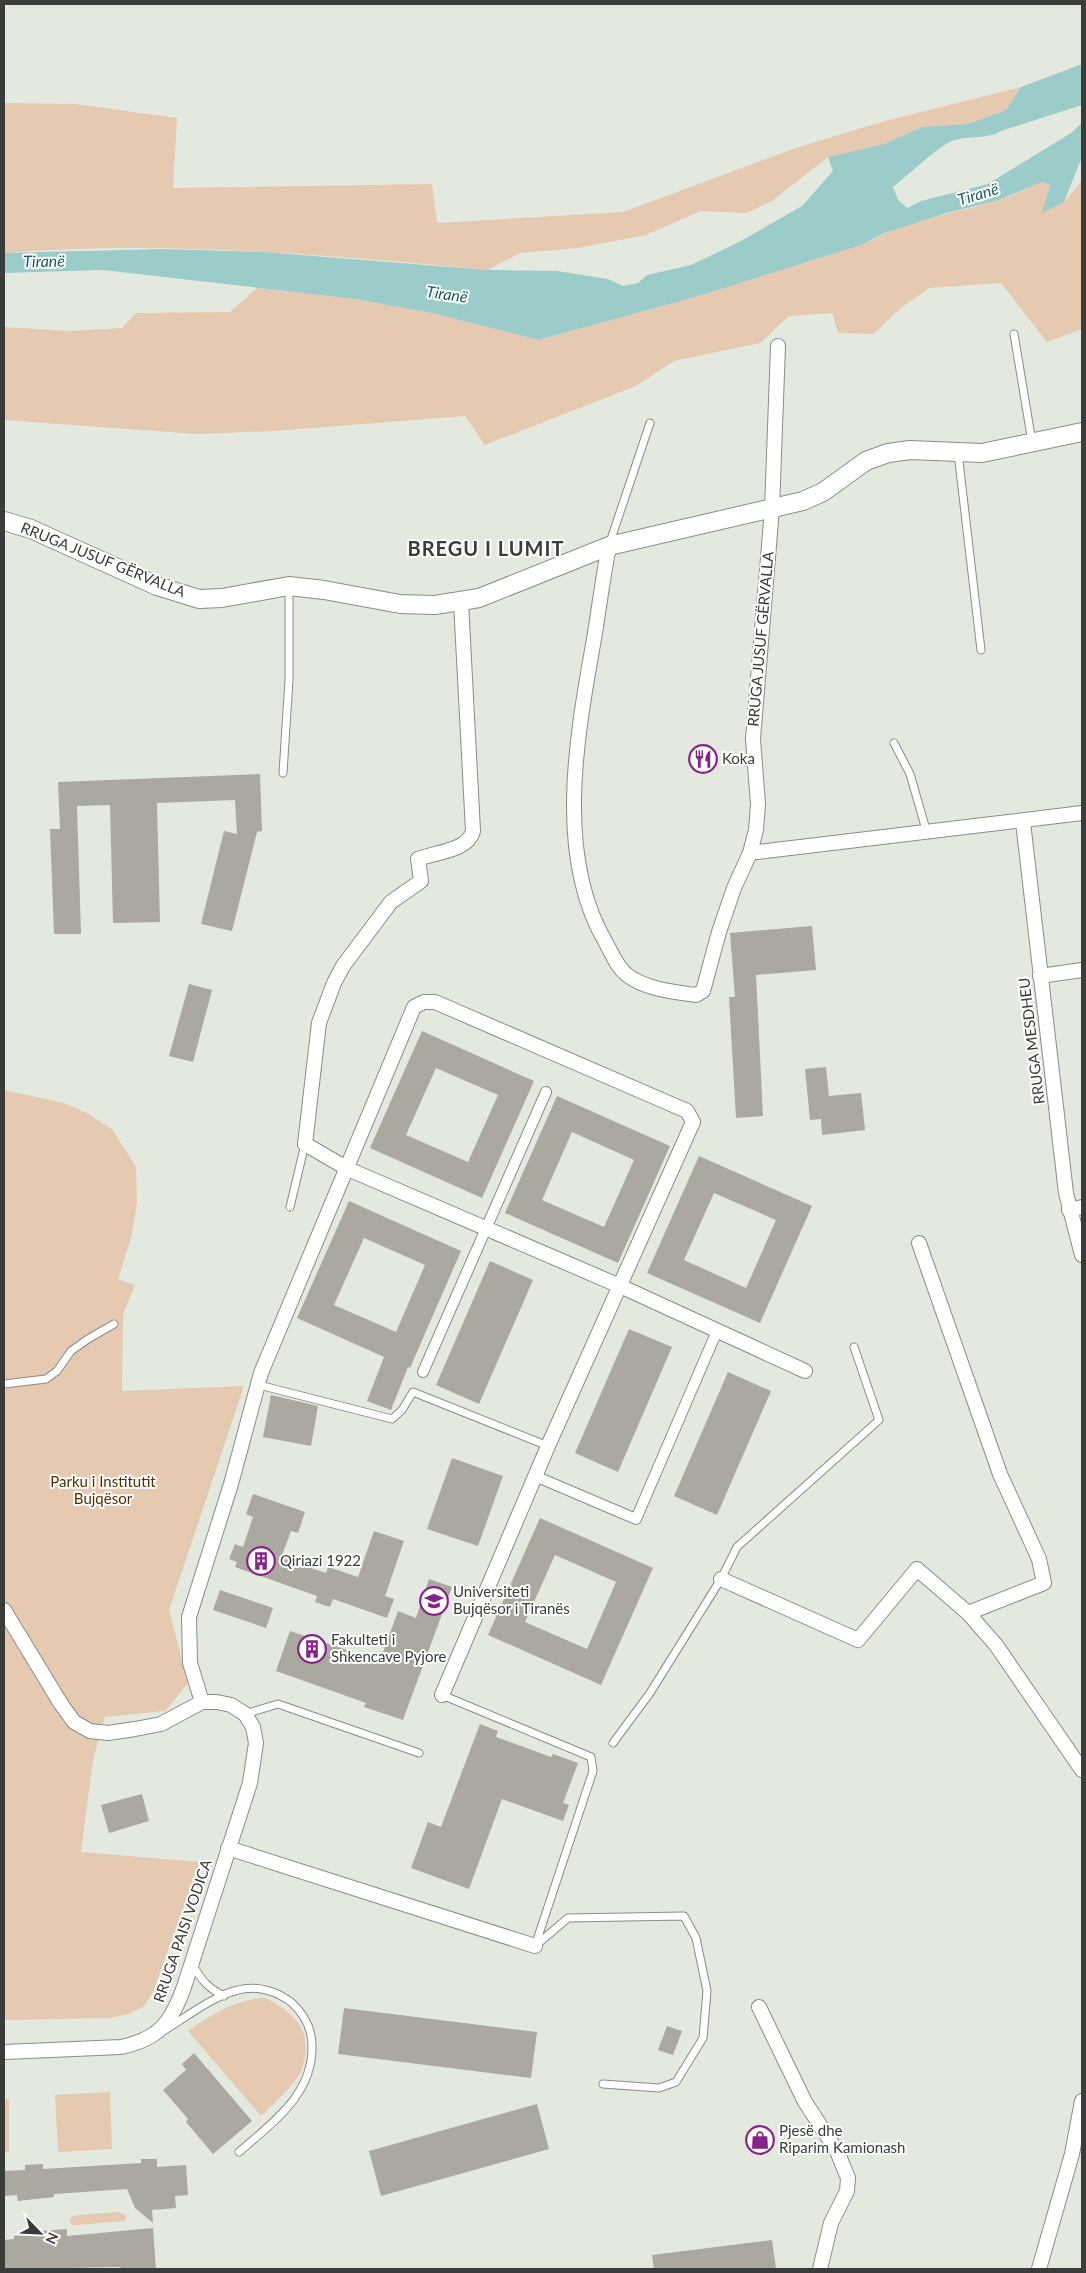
<svg xmlns="http://www.w3.org/2000/svg" width="1086" height="2273" viewBox="0 0 1086 2273" font-family="Lato,sans-serif">
<style>
.green{fill:#e5c9b0}
.water{fill:#9cccca}
.building{fill:#aba89f;fill-rule:evenodd}
.lines{fill:none;stroke-linecap:round;stroke-linejoin:round}
.service-casing{stroke:#898e85;stroke-width:9}
.pedestrian-casing{stroke:#898e85;stroke-width:12}
.minor-casing{stroke:#898e85;stroke-width:16}
.tertiary-casing{stroke:#898e85;stroke-width:20}
.service{stroke:#fff;stroke-width:7}
.pedestrian{stroke:#fff;stroke-width:10}
.minor{stroke:#fff;stroke-width:14}
.tertiary{stroke:#fff;stroke-width:18}
.labels{text-anchor:middle;stroke-width:4;stroke-linejoin:round;paint-order:stroke}
.street-label{font-size:15px;fill:#3a3c39;stroke:#fff}
.poi-label{font-size:15px;fill:#3a3c39;stroke:#fff;text-anchor:start}
.park-label{font-size:15px;fill:#562f00;stroke:#fff}
.water-label{font-size:16px;font-style:italic;fill:#1c5d5c;stroke:#fff}
.district-label{font-size:20px;font-weight:bold;letter-spacing:1px;fill:#3a3c39;stroke:#fff}
</style>
<rect width="100%" height="100%" fill="#e4e9e0"/>
<g class="green">
<path d="M 1021,87 L 1006,110 L 968,124 L 922,127 L 884,144 L 828,157 L 772,201 L 747,213 L 701,211 L 646,235 L 578,248 L 520,253 L 488,270 C 329,255 164,240 4,253 L 4,103 L 76,104 L 177,118 L 173,188 L 432,184 L 437,223 L 623,212 L 796,148 L 885,121 Z"/>
<path d="M 1082,181 L 1082,329 L 1047,342 L 1001,283 L 929,288 L 901,308 L 873,334 L 838,333 L 832,313 L 789,316 L 760,343 L 674,361 L 636,386 L 485,445 L 465,416 L 275,431 L 197,434 L 4,420 L 4,327 L 69,331 L 122,328 L 136,313 L 230,312 L 257,288 L 355,299 L 432,313 L 538,340 L 692,298 L 871,241 C 909,219 954,214 996,201 C 1012,196 1027,188 1042,182 L 1050,185 L 1043,212 L 1064,202 Z"/>
<polygon points="4,1090 64,1103 85,1112 112,1129 136,1167 137,1204 131,1238 118,1279 135,1285 123,1314 122,1391 244,1386 169,1610 188,1683 165,1711 105,1717 93,1760 81,1852 200,1862 153,1992 144,2006 129,2014 110,2018 4,2020"/>
<path d="M 265,1998 C 296,2013 314,2032 302,2069 C 297,2083 272,2105 261,2116 L 188,2031 C 211,2015 236,1999 265,1998 Z"/>
<polygon points="110,2092 112,2149 58,2152 55,2095"/>
<rect x="4" y="2099" width="5" height="53"/>
<polygon points="119,2212 127,2216 125,2221 78,2225 72,2225 70,2221 72,2217 78,2215"/>
</g>
<path class="water" d="M 1082,64 L 1082,105 L 1001,131 C 987,140 968,135 952,141 C 939,146 906,177 893,187 L 898,200 L 907,208 L 921,201 L 988,184 L 1071,133 L 1082,123 L 1082,157 L 1064,202 L 1042,213 L 1050,185 L 1042,182 L 996,201 L 943,214 L 885,233 L 861,245 L 692,298 L 538,340 L 432,313 L 355,299 L 103,270 L 4,273 L 4,253 L 164,249 L 264,252 L 488,270 L 557,271 L 608,279 L 623,286 L 638,283 L 647,275 L 691,265 L 741,241 L 802,206 L 833,171 L 828,157 L 884,144 L 922,127 L 968,124 L 1006,110 L 1021,87 Z"/>
<g class="building">
<polygon points="260,774 262,831 257,832 232,931 201,924 224,831 237,834 235,800 157,803 160,922 113,923 110,805 77,806 81,934 54,934 50,829 60,829 58,782"/>
<polygon points="812,926 816,970 756,975 763,1116 736,1118 729,997 735,997 730,933"/>
<polygon points="189,984 212,990 193,1062 169,1056"/>
<path d="M 422,1031 L 534,1081 L 482,1198 L 370,1148 ZM 436,1068 L 498,1095 L 468,1162 L 406,1135 Z"/>
<polygon points="826,1067 829,1096 861,1093 865,1130 822,1135 821,1119 810,1120 805,1069"/>
<path d="M 557,1096 L 670,1146 L 618,1263 L 505,1213 ZM 572,1132 L 634,1160 L 604,1227 L 542,1200 Z"/>
<path d="M 699,1156 L 812,1206 L 760,1323 L 647,1273 ZM 714,1193 L 776,1220 L 746,1288 L 684,1260 Z"/>
<path d="M 349,1201 L 461,1251 L 410,1368 L 408,1367 L 391,1410 L 367,1401 L 384,1357 L 297,1318 ZM 364,1238 L 425,1265 L 396,1332 L 334,1305 Z"/>
<polygon points="490,1261 533,1280 479,1404 436,1385"/>
<polygon points="629,1329 672,1347 618,1472 575,1453"/>
<polygon points="728,1372 771,1391 717,1515 674,1496"/>
<polygon points="271,1395 318,1406 311,1446 263,1437"/>
<polygon points="452,1458 503,1476 478,1546 427,1529"/>
<polygon points="253,1494 305,1512 298,1533 291,1531 281,1558 326,1573 328,1567 358,1577 374,1531 404,1541 385,1596 394,1599 387,1618 333,1599 330,1607 315,1602 317,1596 235,1567 237,1562 229,1559 235,1544 243,1547 253,1517 246,1514"/>
<path d="M 540,1518 L 653,1568 L 601,1685 L 488,1635 ZM 555,1555 L 616,1582 L 587,1649 L 525,1622 Z"/>
<polygon points="429,1579 452,1587 403,1720 364,1707 366,1703 276,1671 290,1631 380,1661 398,1611 416,1618"/>
<polygon points="220,1590 273,1608 266,1628 213,1610"/>
<polygon points="480,1724 498,1731 496,1737 551,1757 553,1754 578,1763 563,1803 569,1805 563,1821 502,1799 469,1889 411,1868 428,1822 441,1827"/>
<polygon points="142,1794 149,1821 109,1833 101,1805"/>
<polygon points="344,2008 537,2032 531,2078 338,2054"/>
<polygon points="667,2026 682,2031 673,2055 658,2050"/>
<polygon points="194,2053 252,2121 213,2154 186,2122 188,2119 163,2090 186,2070 182,2064"/>
<polygon points="537,2104 549,2149 381,2196 369,2151"/>
<polygon points="141,2159 157,2159 157,2167 186,2165 188,2195 175,2196 176,2208 152,2210 153,2223 135,2208 127,2189 54,2194 54,2197 18,2201 17,2195 4,2196 4,2171 25,2170 25,2165 43,2164 43,2169 141,2163"/>
<polygon points="153,2228 156,2269 121,2269 120,2267 4,2269 4,2240 14,2239 14,2233 67,2229 67,2236"/>
<polygon points="772,2240 776,2269 654,2269 652,2255"/>
</g>
<g class="lines">
<defs>
<g id="service">
<polyline points="1014,334 1032,442"/>
<polyline points="958,453 981,650"/>
<polyline points="609,545 650,423"/>
<polyline points="894,743 910,774 927,833"/>
<polyline points="283,773 289,680 289,586"/>
<polyline points="290,1207 305,1144"/>
<polyline points="4,1384 46,1379 57,1371 71,1351 88,1339 114,1324"/>
<polyline points="259,1385 392,1419 402,1410 413,1392 548,1446"/>
<polyline points="442,1695 591,1757 593,1771 535,1946"/>
<polyline points="245,1714 278,1704 419,1753"/>
<polyline points="613,1743 650,1693 721,1579 737,1547 879,1420 854,1347"/>
<polyline points="535,1946 568,1918 684,1916 696,1938 707,1991 703,2038 676,2082 659,2088 603,2084"/>
<path d="M 193,1965 C 201,1980 208,1988 224,1996"/>
<path d="M 165,2030 C 186,2017 215,1995 238,1990 C 257,1985 277,1991 292,2003 C 305,2015 312,2029 312,2046 C 313,2095 272,2123 239,2152"/>
</g>
<g id="pedestrian">
<polyline points="423,1372 546,1092"/>
<polyline points="535,1476 636,1519 717,1331"/>
</g>
<g id="minor">
<path d="M 609,546 C 603,577 599,608 594,639 C 577,735 554,855 606,943 C 612,954 617,967 627,975 C 645,989 674,992 696,995 L 703,991 L 719,932 L 734,888 L 750,853 L 756,830 L 758,804 L 753,739 L 772,509 L 778,346"/>
<path d="M 461,602 L 473,831 C 468,851 436,852 418,859 L 421,881 L 391,902 L 343,966 L 334,983 L 319,1023 L 305,1144 L 348,1169 L 620,1286 L 805,1371"/>
<polyline points="1023,822 1066,1193 1082,1255"/>
<polyline points="750,853 1082,813"/>
<polyline points="1040,976 1082,970"/>
<polyline points="1069,1210 1082,1207"/>
<polyline points="919,1243 1000,1474 1039,1559 1044,1583 968,1613"/>
<polyline points="721,1579 858,1640 917,1569 968,1613 996,1645 1082,1770"/>
<path d="M 4,1610 L 61,1704 L 74,1722 L 90,1731 L 108,1733 L 135,1729 L 161,1724 L 202,1702 L 217,1702 L 231,1705 L 245,1714 L 253,1727 L 256,1743 L 250,1783 L 184,1987 C 171,2023 159,2039 121,2047 L 4,2052"/>
<polyline points="202,1702 190,1663 189,1617 231,1484 261,1373 414,1007 424,1002 435,1002 687,1111 693,1122 548,1446 442,1695"/>
<polyline points="228,1848 535,1946"/>
<polyline points="759,2007 805,2102 837,2151 848,2178 847,2191 831,2223 820,2269"/>
<polyline points="1039,2269 1072,2154 1082,2101"/>
</g>
<polyline id="tertiary" points="4,521 31,529 157,586 199,599 222,598 289,586 324,590 400,604 435,605 479,598 609,546 803,501 823,492 866,461 888,453 910,450 982,453 1082,432"/>
</defs>
<use href="#service" class="service-casing"/>
<use href="#pedestrian" class="pedestrian-casing"/>
<use href="#minor" class="minor-casing"/>
<use href="#tertiary" class="tertiary-casing"/>
<use href="#service" class="service"/>
<use href="#pedestrian" class="pedestrian"/>
<use href="#minor" class="minor"/>
<use href="#tertiary" class="tertiary"/>
</g>
<defs>
<symbol id="restaurant-ring" viewBox="-11 -11 22 22"><circle r="9.5" fill="#fff" stroke="#86238b" stroke-width="1.5"/><path d="M-5-6h1v4h1v-4h1v4h1v-4h1v5L-1.5 .5V6h-2V.5L-5-1ZM5-6V6H3V1.5H1.5Q1.5-4 5-6Z" fill="#86238b"/></symbol>
<symbol id="building-ring" viewBox="-11 -11 22 22"><circle r="9.5" fill="#fff" stroke="#86238b" stroke-width="1.5"/><path d="M-4-6H4V6H1V3H-1V6H-4ZM-2.5-4.3h1.7v1.8h-1.7ZM.8-4.3h1.7v1.8H.8ZM-2.5-1h1.7V.8h-1.7ZM.8-1h1.7V.8H.8Z" fill="#86238b"/></symbol>
<symbol id="university-ring" viewBox="-11 -11 22 22"><circle r="9.5" fill="#fff" stroke="#86238b" stroke-width="1.5"/><path d="M0-5L7-2L0 1L-7-2ZM-4 1L0 2.5L4 1V4Q0 6-4 4Z" fill="#86238b"/></symbol>
<symbol id="shop-ring" viewBox="-11 -11 22 22"><circle r="9.5" fill="#fff" stroke="#86238b" stroke-width="1.5"/><path d="M-5-2.5h2.3a2.7 3.5 0 0 1 5.4 0H5L5.5 6h-11ZM-1.5-2.5h3a1.5 2.3 0 0 0-3 0Z" fill="#86238b"/></symbol>
</defs>
<g fill-rule="evenodd">
<use href="#restaurant-ring" x="687" y="743" width="32" height="32"/>
<use href="#building-ring" x="245" y="1545" width="32" height="32"/>
<use href="#university-ring" x="418" y="1585" width="32" height="32"/>
<use href="#building-ring" x="296" y="1633" width="32" height="32"/>
<use href="#shop-ring" x="744" y="2124" width="32" height="32"/>
</g>
<g class="labels">
<g class="street-label">
<text transform="translate(103 560) rotate(22)" y="5">RRUGA JUSUF GËRVALLA</text>
<text transform="translate(761 639) rotate(-85)" y="5">RRUGA JUSUF GËRVALLA</text>
<text transform="translate(1032 1041) rotate(-97)" y="5">RRUGA MESDHEU</text>
<text transform="translate(183 1931) rotate(-71)" y="5">RRUGA PAISI VODICA</text>
</g>
<g class="poi-label">
<text x="722" y="764">Koka</text>
<text x="280" y="1566">Qiriazi 1922</text>
<text x="453" y="1597">Universiteti<tspan x="453" dy="17">Bujqësor i Tiranës</tspan></text>
<text x="331" y="1645">Fakulteti i<tspan x="331" dy="17">Shkencave Pyjore</tspan></text>
<text x="779" y="2136">Pjesë dhe<tspan x="779" dy="17">Riparim Kamionash</tspan></text>
</g>
<g class="park-label">
<text x="103" y="1487">Parku i Institutit<tspan x="103" dy="17">Bujqësor</tspan></text>
</g>
<g class="water-label">
<text transform="translate(978 194) rotate(-17)" y="6">Tiranë</text>
<text transform="translate(44 261) rotate(-1)" y="6">Tiranë</text>
<text transform="translate(447 294) rotate(8)" y="6">Tiranë</text>
</g>
<g class="district-label">
<text x="486" y="556">BREGU I LUMIT</text>
</g>
</g>
<rect width="1086" height="2273" fill="none" stroke="#3a3c39" stroke-width="10"/>
<g transform="translate(40 2233) rotate(114)" stroke="#ffffff" stroke-width="4" paint-order="stroke">
<path d="M0-4L9 19L0 12L-9 19Z" fill="#3a3c39"/>
<text y="-8" font-size="14" font-weight="bold" text-anchor="middle" fill="#3a3c39">N</text>
</g>
</svg>
